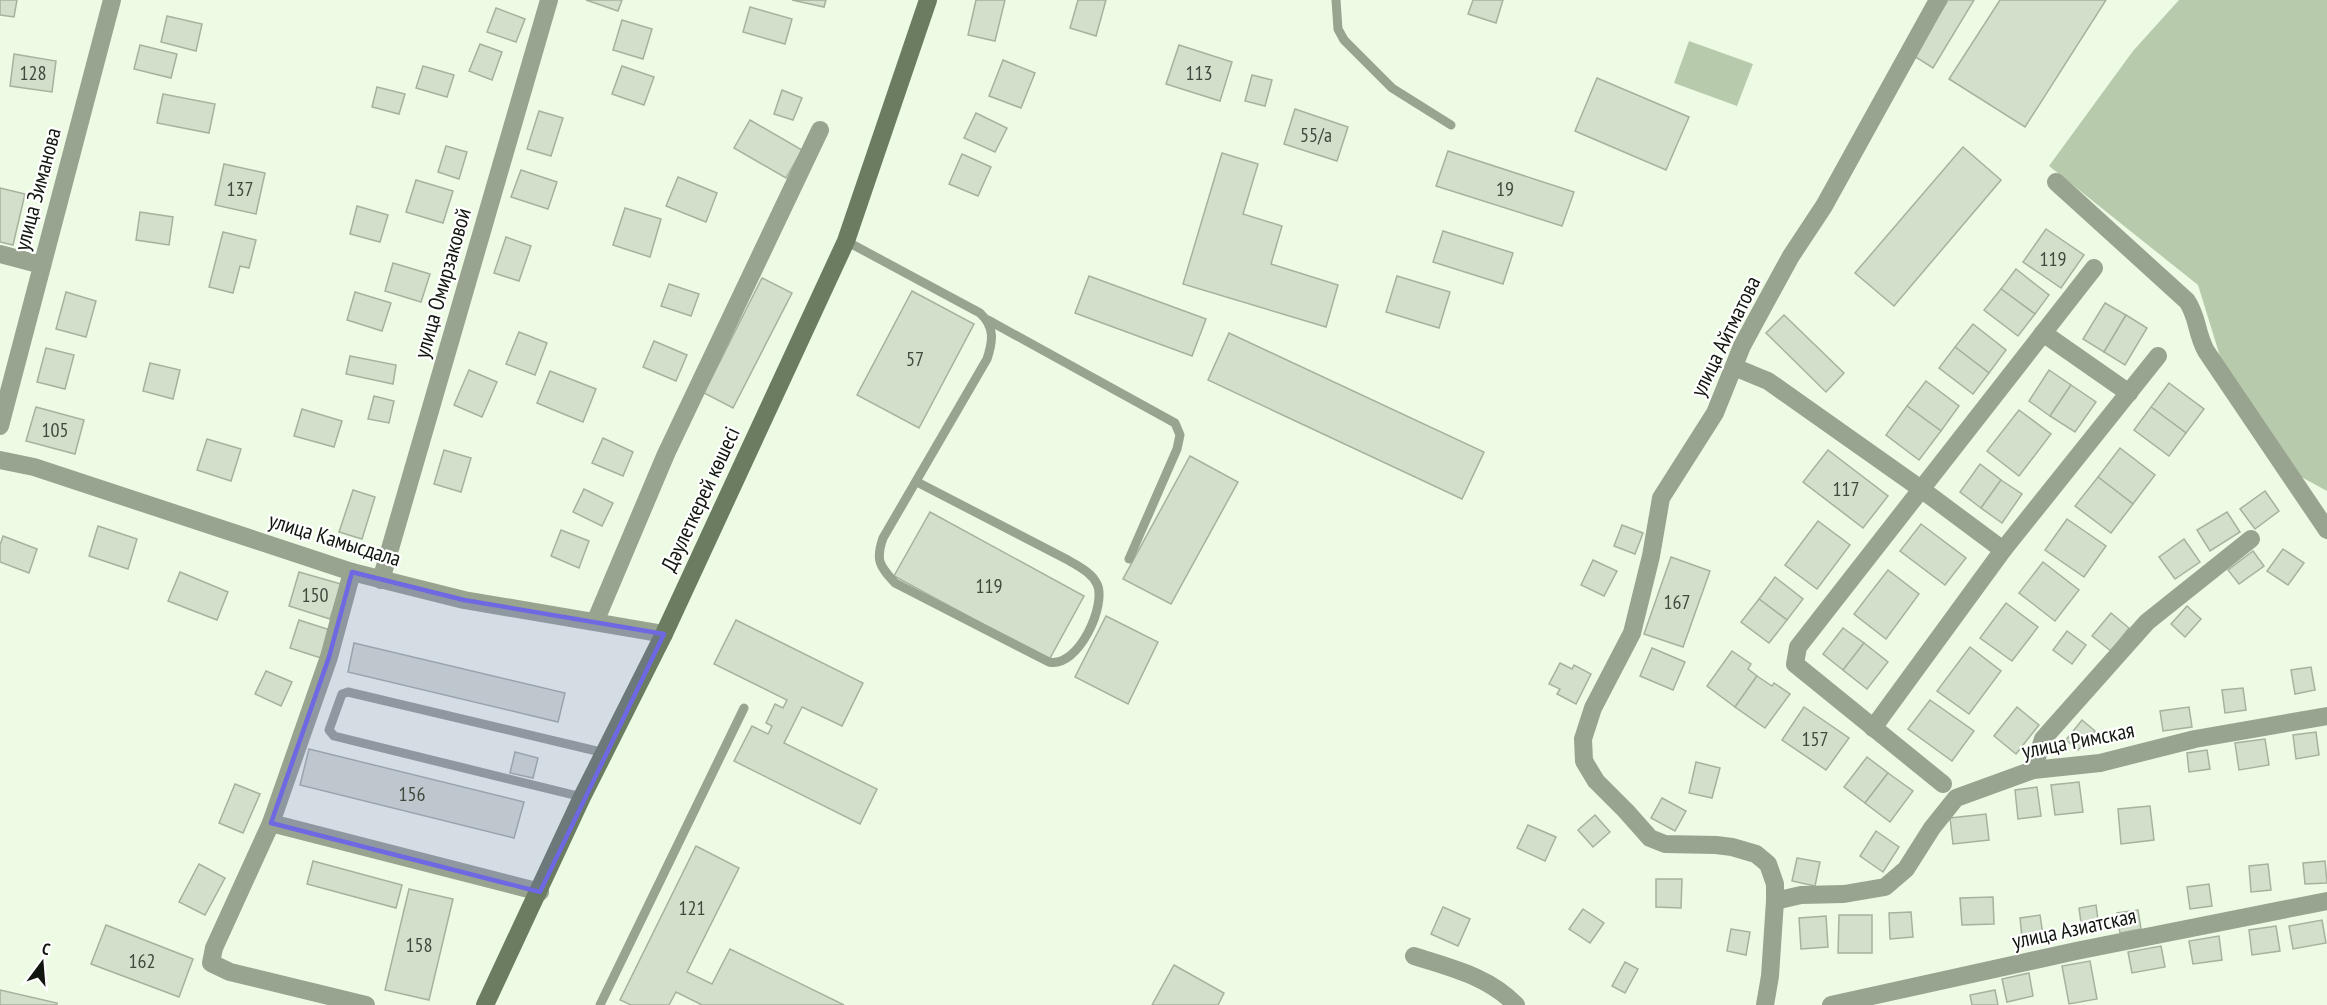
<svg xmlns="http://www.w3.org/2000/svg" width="2327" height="1005" viewBox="0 0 2327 1005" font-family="'PT Sans Narrow',sans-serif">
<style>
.green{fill:#b8caac}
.building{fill:#d2dfca;stroke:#a6b29e;stroke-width:1.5}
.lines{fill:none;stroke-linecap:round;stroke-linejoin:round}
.lane{stroke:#98a390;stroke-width:9}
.street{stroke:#98a390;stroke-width:18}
.secondary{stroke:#6c7c60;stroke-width:18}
.marked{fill:#6f68e3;fill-opacity:0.2;stroke:#6f68e3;stroke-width:4.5;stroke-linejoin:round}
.labels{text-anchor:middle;stroke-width:4.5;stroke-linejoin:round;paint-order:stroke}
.number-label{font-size:20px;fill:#41483d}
.street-label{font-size:22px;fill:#11160e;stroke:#fff}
</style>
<rect width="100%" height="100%" fill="#edfae4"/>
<g class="green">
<polygon points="2179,0 2327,0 2327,491 2294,473 2223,366 2198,285 2049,166 2133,51"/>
<polygon points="1689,41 1753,64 1737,106 1674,83"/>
</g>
<g class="building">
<polygon points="0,0 17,0 14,17 0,15"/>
<polygon points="586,0 622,0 618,11"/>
<polygon points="792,0 826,0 824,7"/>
<polygon points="976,0 1005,0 995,41 968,35"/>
<polygon points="1078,0 1106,0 1096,36 1070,28"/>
<polygon points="1473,0 1503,0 1496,23 1468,14"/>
<polygon points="1948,0 1974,0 1933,68 1914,56"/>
<polygon points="2000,0 2106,0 2025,127 1949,79"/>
<polygon points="750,7 792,19 785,44 743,32"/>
<polygon points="496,8 525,19 516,42 487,32"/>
<polygon points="167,16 202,24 196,51 161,42"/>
<polygon points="622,20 652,29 643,59 613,50"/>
<polygon points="480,44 502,52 492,80 469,71"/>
<polygon points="140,45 177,54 171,78 134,69"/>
<polygon points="1179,45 1232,62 1220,101 1166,84"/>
<polygon points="14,54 56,61 52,92 10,86"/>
<polygon points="1003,60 1035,73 1021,108 989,96"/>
<polygon points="423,66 454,75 447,97 416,88"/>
<polygon points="622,66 654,77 644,105 612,94"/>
<polygon points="1252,75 1272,80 1265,106 1245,101"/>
<polygon points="1597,78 1689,117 1666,170 1575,131"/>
<polygon points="377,87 405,94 399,114 372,107"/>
<polygon points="782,90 802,98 793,120 774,114"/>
<polygon points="163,94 215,104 209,133 157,123"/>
<polygon points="1295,109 1348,127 1337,161 1284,144"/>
<polygon points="539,111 563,118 551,156 527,149"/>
<polygon points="976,113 1007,128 995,152 964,138"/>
<polygon points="750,120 802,150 786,178 734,148"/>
<polygon points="446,146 467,152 459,179 438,172"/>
<polygon points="1963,147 2001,180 1894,306 1855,273"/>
<polygon points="1448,151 1574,192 1562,226 1436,186"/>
<polygon points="1222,153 1258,164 1243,214 1282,226 1271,264 1338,285 1326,327 1183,284"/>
<polygon points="962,154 991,167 978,196 949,184"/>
<polygon points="224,164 265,173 256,214 215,205"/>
<polygon points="521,170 557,182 548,209 511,197"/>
<polygon points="678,177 717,193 706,222 666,206"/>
<polygon points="416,180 453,191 443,223 406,212"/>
<polygon points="0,188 25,194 13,245 0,242"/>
<polygon points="357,206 388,215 380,242 350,234"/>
<polygon points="625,208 661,219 650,257 613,245"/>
<polygon points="140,212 173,217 169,245 136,240"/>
<polygon points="2046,229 2084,255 2061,288 2023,262"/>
<polygon points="1443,231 1513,253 1503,284 1433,262"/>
<polygon points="223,232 256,240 249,268 240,266 233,293 209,287"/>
<polygon points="506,237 531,246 519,281 494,273"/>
<polygon points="393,263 430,274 421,302 385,291"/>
<polygon points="2016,269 2049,295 2035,314 2001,289"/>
<polygon points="1089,276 1206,319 1192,356 1075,313"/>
<polygon points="1397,276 1450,292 1439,328 1386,312"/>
<polygon points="762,278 792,293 733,408 704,393"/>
<polygon points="669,284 699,294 691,316 661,306"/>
<polygon points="2001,289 2035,314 2018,336 1984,310"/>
<polygon points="912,291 974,324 919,428 857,395"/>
<polygon points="66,292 96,301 86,337 56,329"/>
<polygon points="355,292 391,303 382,331 347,320"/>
<polygon points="2105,303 2126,315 2104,352 2083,339"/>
<polygon points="1784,315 1844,373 1826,392 1766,333"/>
<polygon points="2126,315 2147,328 2125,365 2104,352"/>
<polygon points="1973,324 2006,350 1989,373 1955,347"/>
<polygon points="519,332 547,343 535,375 506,364"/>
<polygon points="1229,333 1484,452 1462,499 1208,380"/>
<polygon points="654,341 687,355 676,381 643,367"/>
<polygon points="1955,347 1989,373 1973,394 1939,368"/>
<polygon points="46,348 74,355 65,389 37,382"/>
<polygon points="350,356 396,365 393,384 346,374"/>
<polygon points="150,363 180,370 173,399 143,391"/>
<polygon points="469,370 497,382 482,417 454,405"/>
<polygon points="2049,370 2071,385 2050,416 2029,401"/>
<polygon points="550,371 596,389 583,422 537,403"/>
<polygon points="1926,381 1959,406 1941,431 1907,406"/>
<polygon points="2169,383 2204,409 2186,433 2151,407"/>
<polygon points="2071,385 2096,402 2075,432 2050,416"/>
<polygon points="374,396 394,401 389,423 368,419"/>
<polygon points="1907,406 1941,431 1919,460 1886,435"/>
<polygon points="36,407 84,420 75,454 26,441"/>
<polygon points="2151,407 2186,433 2169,456 2134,430"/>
<polygon points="302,409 342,421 334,447 294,436"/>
<polygon points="2019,410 2051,434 2019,476 1987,451"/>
<polygon points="603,438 633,452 623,476 592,463"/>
<polygon points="207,439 241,449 231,481 197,470"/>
<polygon points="2120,448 2155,475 2133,504 2098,477"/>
<polygon points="444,450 471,458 461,492 434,484"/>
<polygon points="1828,450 1888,496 1863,528 1803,482"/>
<polygon points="1190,456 1238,482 1171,604 1123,579"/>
<polygon points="1980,464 2001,480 1981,508 1960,492"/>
<polygon points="2098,477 2133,504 2111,533 2075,506"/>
<polygon points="2001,480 2022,494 2002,523 1981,508"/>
<polygon points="584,489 613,503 602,526 573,512"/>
<polygon points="353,490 375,497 362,539 339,532"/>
<polygon points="2265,491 2279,511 2255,529 2240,509"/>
<polygon points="930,512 1084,596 1049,660 894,576"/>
<polygon points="2227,512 2240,532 2210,551 2197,530"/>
<polygon points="2067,519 2106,546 2084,577 2045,550"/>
<polygon points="1818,521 1850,545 1817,589 1785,565"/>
<polygon points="1921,524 1966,558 1945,585 1900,551"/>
<polygon points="1622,525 1643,533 1635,554 1614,546"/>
<polygon points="98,526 137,539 128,569 89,556"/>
<polygon points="561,530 589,541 579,568 551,556"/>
<polygon points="3,536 37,549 29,573 0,562 0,545"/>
<polygon points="2184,539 2200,562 2175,579 2159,557"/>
<polygon points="2283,549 2304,563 2288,585 2267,571"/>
<polygon points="2253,551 2264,566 2239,584 2228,570"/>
<polygon points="1671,557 1710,571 1683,647 1644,634"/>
<polygon points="1593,560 1617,571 1604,596 1581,585"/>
<polygon points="2043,562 2079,590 2055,621 2019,593"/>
<polygon points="1888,570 1919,594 1886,639 1854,614"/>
<polygon points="180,572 228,592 217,620 168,601"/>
<polygon points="299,572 341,584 330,619 289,606"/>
<polygon points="1775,577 1803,599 1787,620 1759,599"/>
<polygon points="1759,599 1787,620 1769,643 1741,622"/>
<polygon points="2006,603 2038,627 2012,661 1980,638"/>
<polygon points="2187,606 2201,619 2185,637 2171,624"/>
<polygon points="2111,613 2129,628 2111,651 2092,636"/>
<polygon points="1106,616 1158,642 1128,704 1075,677"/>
<polygon points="299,620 330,630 321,658 290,648"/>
<polygon points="736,620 863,683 842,726 802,707 784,743 877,789 860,824 734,761 752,726 768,734 772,726 766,723 775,704 783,708 787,700 714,664"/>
<polygon points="1843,628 1864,643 1843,670 1823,654"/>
<polygon points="2067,631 2086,645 2072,664 2053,650"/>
<polygon points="354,643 565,693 558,722 348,672"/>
<polygon points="1864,643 1888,662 1867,689 1843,670"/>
<polygon points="1970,647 2001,671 1969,714 1937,691"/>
<polygon points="1652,648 1685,662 1673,690 1640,676"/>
<polygon points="1732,651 1751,664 1748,669 1757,676 1735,707 1707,686"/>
<polygon points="1560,663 1572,669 1574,665 1591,674 1576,704 1557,694 1560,689 1549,684"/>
<polygon points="2311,667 2315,690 2295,694 2291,670"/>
<polygon points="266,671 292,682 281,706 255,694"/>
<polygon points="1757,676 1772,686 1774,683 1790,694 1765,728 1735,707"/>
<polygon points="2243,688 2246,710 2225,713 2222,690"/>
<polygon points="1930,700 1974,731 1952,761 1908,729"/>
<polygon points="1804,707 1849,738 1826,770 1782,740"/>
<polygon points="2017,707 2039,725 2016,754 1994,736"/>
<polygon points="2189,707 2192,727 2163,731 2160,711"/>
<polygon points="2082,720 2095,731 2078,750 2066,740"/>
<polygon points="2316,732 2319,755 2296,759 2293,735"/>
<polygon points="2265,739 2269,765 2239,770 2235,743"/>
<polygon points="309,749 524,802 514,838 300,785"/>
<polygon points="2207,750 2210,769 2189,772 2187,753"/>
<polygon points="515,752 538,758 533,778 510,773"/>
<polygon points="1867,757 1888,773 1865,803 1844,787"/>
<polygon points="1696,762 1720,768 1712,798 1689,793"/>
<polygon points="1888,773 1913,791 1890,822 1865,803"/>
<polygon points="2079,782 2083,812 2055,815 2051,785"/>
<polygon points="235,784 260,794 243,833 219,823"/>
<polygon points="2037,787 2041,816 2018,819 2015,790"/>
<polygon points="1662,798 1686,811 1675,831 1651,818"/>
<polygon points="2150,806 2154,840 2121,844 2118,809"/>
<polygon points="1986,814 1989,840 1953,844 1950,818"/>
<polygon points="1595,815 1610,832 1593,847 1578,830"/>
<polygon points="1528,825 1556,837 1545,861 1517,848"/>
<polygon points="1876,831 1899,847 1883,872 1860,856"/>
<polygon points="696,846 739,868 687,972 712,984 730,949 844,1005 702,1005 676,992 669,1005 631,1005 620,1000"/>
<polygon points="1797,858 1820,862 1815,886 1792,881"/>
<polygon points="313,861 402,885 396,908 307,884"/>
<polygon points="2325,861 2327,883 2305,884 2303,863"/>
<polygon points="199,864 225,878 205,915 179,902"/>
<polygon points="2268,864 2271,890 2251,892 2249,866"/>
<polygon points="1656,879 1682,879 1681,908 1656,907"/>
<polygon points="2209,884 2212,906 2190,909 2187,887"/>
<polygon points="409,889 453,899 429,1000 385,990"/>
<polygon points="1993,897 1994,924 1962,925 1960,898"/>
<polygon points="2096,905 2099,928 2082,930 2079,908"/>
<polygon points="1443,907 1470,919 1458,946 1431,934"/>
<polygon points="1583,909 1604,923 1590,943 1569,929"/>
<polygon points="2138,910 2141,929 2120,933 2117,913"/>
<polygon points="1911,912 1913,937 1890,939 1889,913"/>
<polygon points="1839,915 1872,915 1872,953 1838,953"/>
<polygon points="2040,915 2043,935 2022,937 2020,918"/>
<polygon points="1826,916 1828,947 1801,949 1799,918"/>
<polygon points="2322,920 2326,943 2293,949 2289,926"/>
<polygon points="106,925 193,959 179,997 91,964"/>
<polygon points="2276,926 2280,951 2252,955 2249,930"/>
<polygon points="1731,929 1750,932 1746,955 1727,951"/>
<polygon points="2219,936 2222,960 2193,964 2189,941"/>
<polygon points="2161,946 2165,967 2132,973 2128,952"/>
<polygon points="2090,961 2097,999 2069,1004 2062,966"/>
<polygon points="1625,962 1638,969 1625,993 1612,986"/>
<polygon points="1174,965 1224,993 1218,1005 1152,1005"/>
<polygon points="2029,973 2033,996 2007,1002 2002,979"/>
<polygon points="0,990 57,1003 57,1005 0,1005"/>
<polygon points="1995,990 1998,1005 1972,1005 1970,995"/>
</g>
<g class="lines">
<g class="lane">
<polyline points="1336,0 1338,29 1344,40 1392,88 1451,125"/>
<path d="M 846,241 L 980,313 C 995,327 993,341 987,359 L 883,538 C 875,561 880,566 895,583 L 1049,662 C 1079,668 1107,604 1097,584 C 1091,572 1079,567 1068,560 L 917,482"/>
<polyline points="988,320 1175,423 1180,435 1177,449 1129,559"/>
<polyline points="582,797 334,736 329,730 342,694 348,692 605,753"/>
<polyline points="600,1005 744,708"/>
</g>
<g class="street">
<path d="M 2056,182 L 2187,301 C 2198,317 2196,333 2206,351 L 2327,530"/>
<polyline points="0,254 42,265"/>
<polyline points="2043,333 2129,393"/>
<polyline points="1734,367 1768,381 1921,489 2003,550"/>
<polyline points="0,426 112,0"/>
<polyline points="0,460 34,467 352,572 464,600 664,634"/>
<polyline points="352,572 329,657 271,823 214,948 211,963 230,972 366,1005"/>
<polyline points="381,580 549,0"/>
<polyline points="595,622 666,454 820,130"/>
<polyline points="1873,728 2003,550 2158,356"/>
<polyline points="2033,770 2043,739 2147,622 2251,539"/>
<polyline points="1943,784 1795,664 1798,647 2094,268"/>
<polyline points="271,823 540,892"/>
<polyline points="1775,901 1801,895 1844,894 1885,887 1906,869 1932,828 1956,798 2033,770 2100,763 2195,739 2327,716"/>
<path d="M 1414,956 C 1451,968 1488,976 1516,1005"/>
<polyline points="1765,1005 1770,976 1775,901 1775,884 1768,864 1756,854 1732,847 1716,845 1665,844 1650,838 1626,811 1596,781 1584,761 1583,739 1593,708 1632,633 1651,556 1661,498 1715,413 1742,346 1756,320 1791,256 1824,206 1938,0"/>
<polyline points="1831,1005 2076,951 2327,901"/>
</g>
<polyline class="secondary" points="485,1005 582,797 664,634 846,241 928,0"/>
</g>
<path class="marked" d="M 352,572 L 464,600 L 664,634 L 540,892 L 271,823 L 329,657 Z"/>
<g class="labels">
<g class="number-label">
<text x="33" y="80">128</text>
<text x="1199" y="80">113</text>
<text x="1316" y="142">55/а</text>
<text x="240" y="196">137</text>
<text x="1505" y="196">19</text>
<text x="2053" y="266">119</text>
<text x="915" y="366">57</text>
<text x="55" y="437">105</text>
<text x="1846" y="496">117</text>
<text x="989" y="593">119</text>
<text x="315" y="602">150</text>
<text x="1677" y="609">167</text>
<text x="1815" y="746">157</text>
<text x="412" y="801">156</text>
<text x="692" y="915">121</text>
<text x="419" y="952">158</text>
<text x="142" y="968">162</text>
</g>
<g class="street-label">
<text transform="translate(37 189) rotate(-75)" y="8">улица Зиманова</text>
<text transform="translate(442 283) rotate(-74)" y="8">улица Омирзаковой</text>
<text transform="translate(1725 336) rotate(-64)" y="8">улица Айтматова</text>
<text transform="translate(700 499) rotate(-65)" y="8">Дәулеткерей көшесі</text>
<text transform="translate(335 539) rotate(17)" y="8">улица Камысдала</text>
<text transform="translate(2078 740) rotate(-11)" y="8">улица Римская</text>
<text transform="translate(2074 928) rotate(-12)" y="8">улица Азиатская</text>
</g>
</g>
<g transform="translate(42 963) rotate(16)" stroke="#ffffff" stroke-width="4.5" paint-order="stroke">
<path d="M0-4.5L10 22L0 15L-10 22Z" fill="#11160e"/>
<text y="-9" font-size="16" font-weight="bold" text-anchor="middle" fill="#11160e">С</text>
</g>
</svg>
